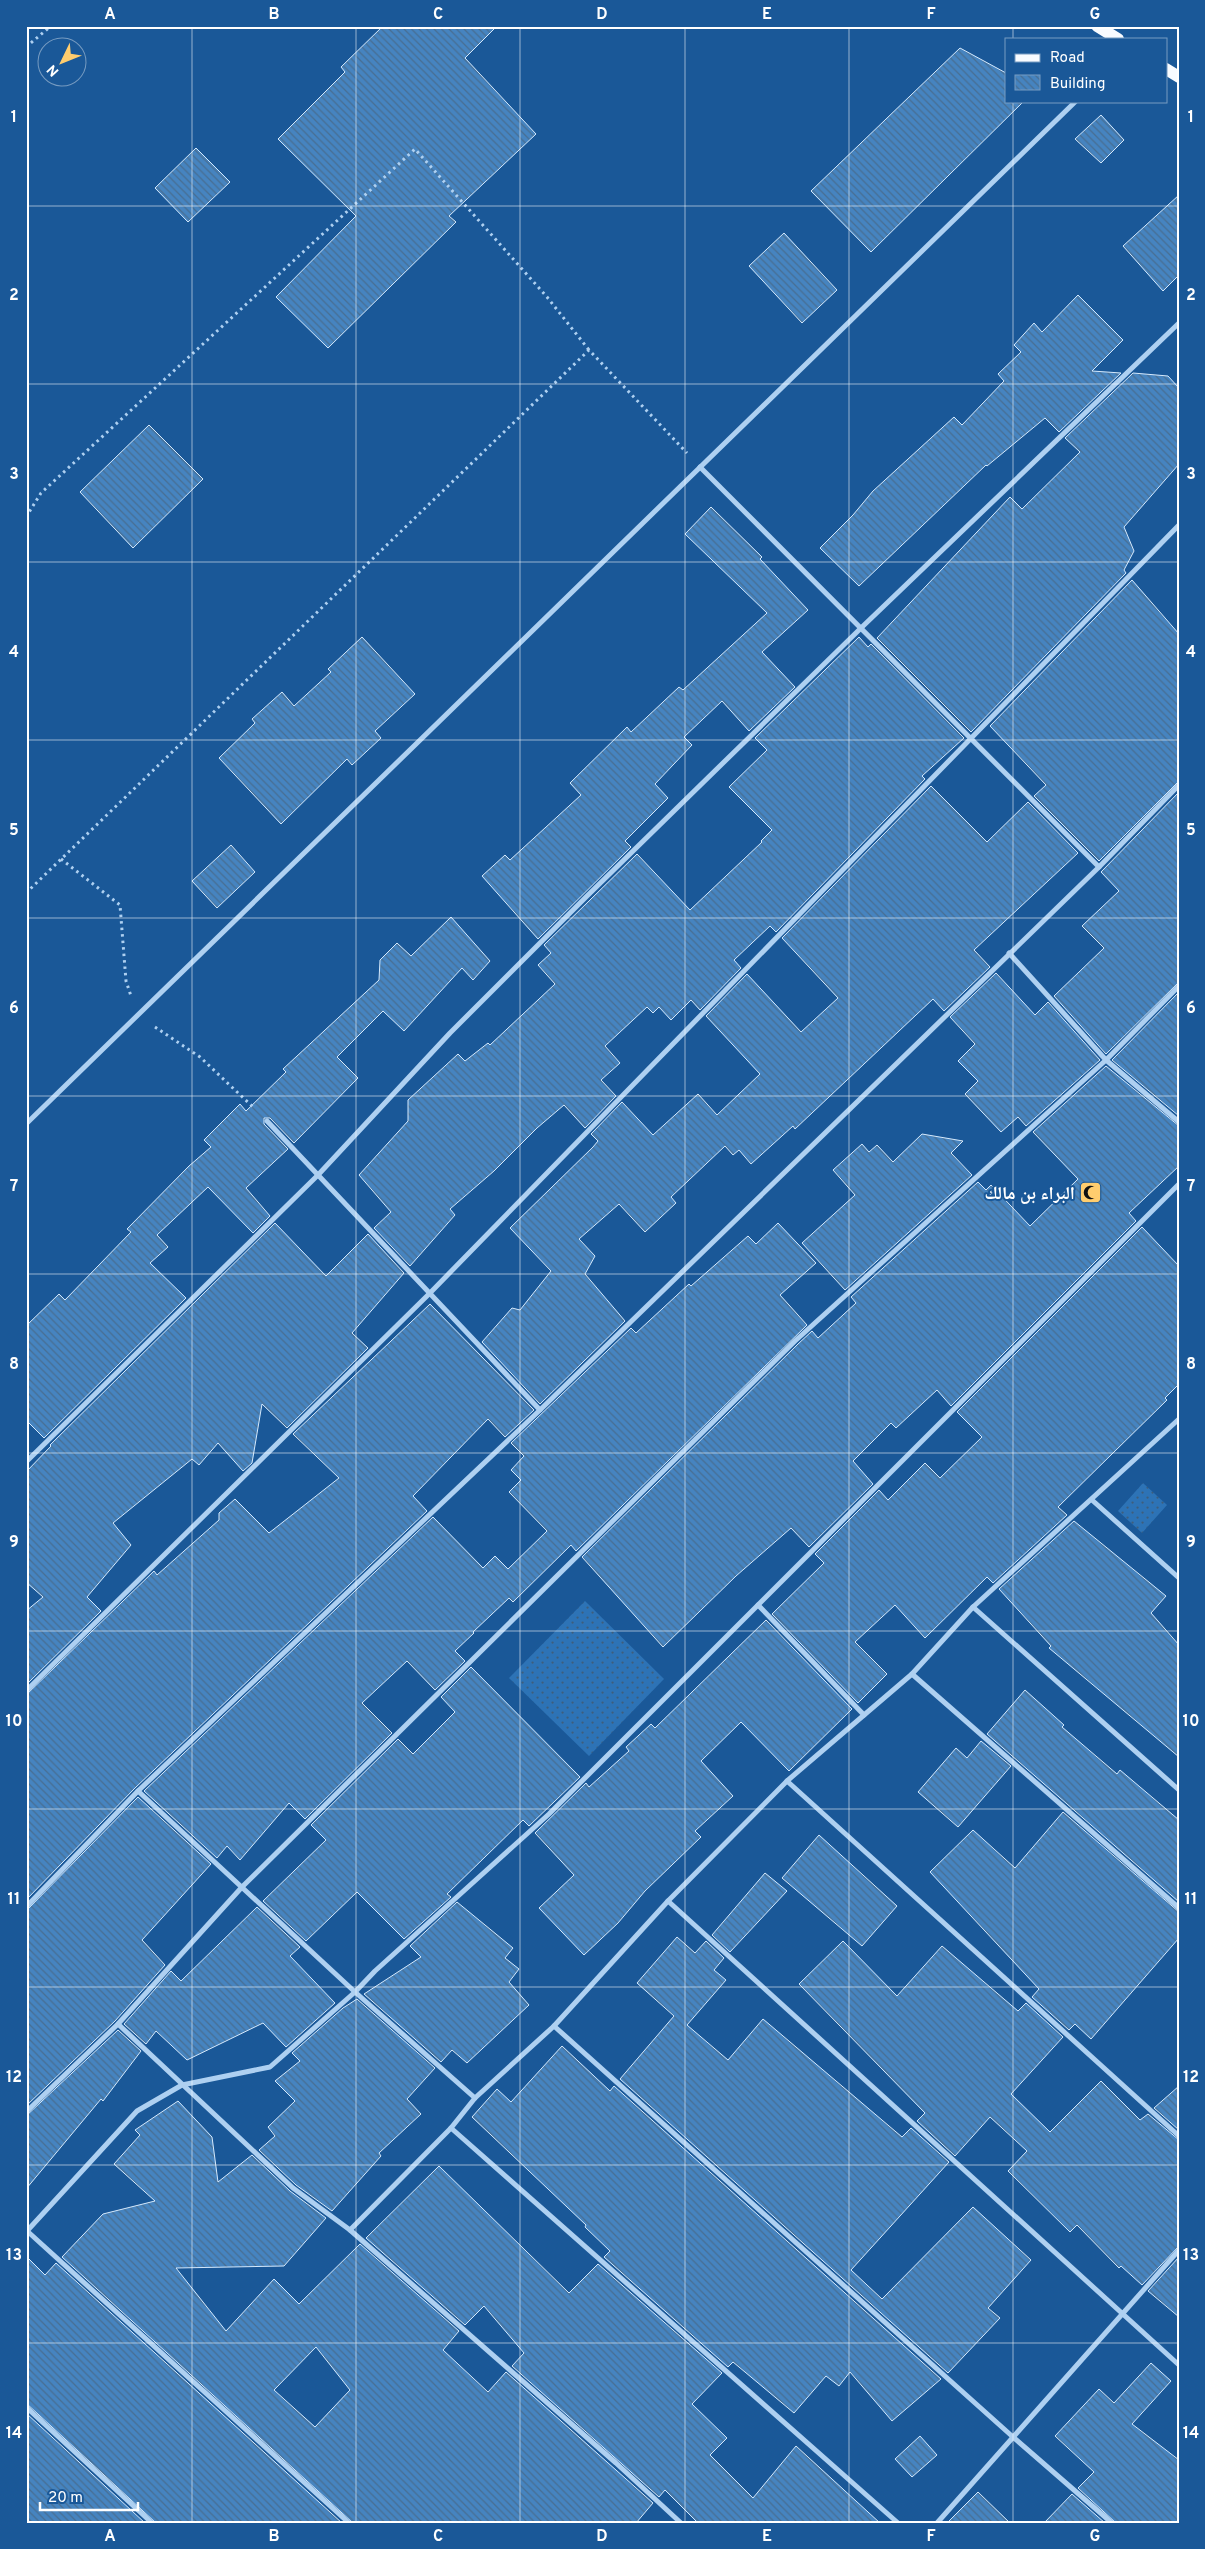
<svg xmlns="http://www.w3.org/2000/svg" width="1205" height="2549" viewBox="0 0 1205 2549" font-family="Overpass,'Noto Naskh Arabic',sans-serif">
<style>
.grass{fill:url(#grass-dots)}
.building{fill:url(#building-back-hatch);stroke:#d5e9fc;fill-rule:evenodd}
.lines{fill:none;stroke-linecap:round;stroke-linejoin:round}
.path{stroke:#aed0f1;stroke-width:3;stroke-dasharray:2.5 4;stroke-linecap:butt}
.street{stroke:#aed0f1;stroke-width:5}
.primary{stroke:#f8fbff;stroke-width:12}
.grid{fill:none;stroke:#fff;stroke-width:1;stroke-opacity:0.55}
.labels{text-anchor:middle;stroke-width:4;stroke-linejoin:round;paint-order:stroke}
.poi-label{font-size:18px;font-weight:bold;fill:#fff;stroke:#1a5898;text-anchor:end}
.neatline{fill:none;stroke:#fff;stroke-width:2}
.grid-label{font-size:16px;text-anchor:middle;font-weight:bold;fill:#fff}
</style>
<defs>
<pattern id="grass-dots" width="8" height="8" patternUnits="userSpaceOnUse" patternTransform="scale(1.25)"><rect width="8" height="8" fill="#2d73b6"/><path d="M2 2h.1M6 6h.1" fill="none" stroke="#3e5e7c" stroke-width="1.8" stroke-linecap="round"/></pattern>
<pattern id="building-back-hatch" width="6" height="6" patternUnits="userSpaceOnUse" patternTransform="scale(1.25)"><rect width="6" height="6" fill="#4684c0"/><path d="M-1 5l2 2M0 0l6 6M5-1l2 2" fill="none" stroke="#486e92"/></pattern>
</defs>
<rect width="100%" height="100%" fill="#1a5898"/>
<g class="grass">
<polygon points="1143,1483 1167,1505 1142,1533 1118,1511"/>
<polygon points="585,1601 664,1679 589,1756 509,1678"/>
</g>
<g class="building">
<polygon points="383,26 497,26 465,58 536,134 449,216 456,222 328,348 276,297 356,216 278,139 345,72 341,67"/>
<polygon points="960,48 1006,73 1006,101 1024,101 871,252 811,191"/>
<polygon points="1101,115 1124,140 1101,163 1075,139"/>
<polygon points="196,148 230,182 188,222 155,188"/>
<polygon points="1179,195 1179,275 1163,291 1123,246"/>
<polygon points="784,233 837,290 802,323 749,266"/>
<polygon points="1078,295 1123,340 1092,371 1121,373 1059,432 1045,418 987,466 986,465 859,586 820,548 853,515 873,491 954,417 962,425 1004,381 998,374 1021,352 1014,345 1034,323 1042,332"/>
<polygon points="1133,373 1168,376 1179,388 1179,464 1124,527 1134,551 1124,570 1126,573 971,732 877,638 1010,497 1022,509 1080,452 1065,438"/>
<polygon points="149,425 203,479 133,548 80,492"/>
<polygon points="711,507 762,557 760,559 808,610 762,652 795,687 749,731 722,701 684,737 692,745 655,784 668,798 625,841 631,847 538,939 482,876 505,855 510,860 581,795 570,783 627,727 631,732 679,687 683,690 767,613 685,534"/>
<polygon points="1132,580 1179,634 1179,781 1099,861 1034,796 1046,785 990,726"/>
<polygon points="362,637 415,694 375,731 381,738 352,765 347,759 281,824 219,758 255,723 252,719 282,692 294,706 331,672 328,669"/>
<polygon points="859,637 868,647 871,644 964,738 922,776 925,779 776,932 770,926 734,960 741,968 700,1010 691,1000 671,1020 659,1007 653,1013 647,1007 605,1046 620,1063 601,1080 616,1096 585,1128 564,1105 537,1128 494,1171 450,1209 455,1215 410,1266 374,1228 391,1212 359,1175 408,1121 408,1100 458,1054 465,1061 488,1043 490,1045 555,984 538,965 551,953 544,945 637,854 690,910 762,842 761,841 772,830 729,787 767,750 755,738"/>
<polygon points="931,786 987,842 1028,802 1078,853 974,950 990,967 944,1011 933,999 795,1129 793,1126 751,1164 739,1150 733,1155 725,1146 671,1197 676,1203 645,1232 619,1204 579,1239 595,1256 585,1274 625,1321 540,1404 482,1342 512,1308 520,1310 551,1271 510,1228 593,1147 598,1141 591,1134 622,1102 653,1135 698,1094 717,1115 760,1074 706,1016 747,974 801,1032 838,998 782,938"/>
<polygon points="1179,792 1179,982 1106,1054 1054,996 1104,948 1082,926 1119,891 1101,872"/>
<polygon points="231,845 255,872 217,908 192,881"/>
<polygon points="451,917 490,961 473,980 462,968 404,1031 383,1011 337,1057 358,1078 294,1143 270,1118 264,1118 264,1124 288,1149 246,1188 270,1216 253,1233 208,1187 157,1235 168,1247 150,1263 186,1298 44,1438 26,1420 26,1326 59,1294 65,1300 131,1232 127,1229 189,1166 211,1147 204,1140 240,1104 246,1111 286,1072 283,1069 379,980 380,960 397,943 411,956"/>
<polygon points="996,973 1035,1015 1048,1002 1100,1060 1026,1126 1018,1117 1001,1132 965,1094 978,1081 958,1061 975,1044 950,1017"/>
<polygon points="1179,992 1179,1116 1112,1060"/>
<polygon points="1106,1066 1179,1126 1179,1166 1129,1213 1136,1221 951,1406 937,1390 896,1428 891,1423 853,1461 873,1484 809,1547 791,1528 736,1576 663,1647 582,1557 798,1344 812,1331 818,1338 856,1303 851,1297 978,1182 986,1190 991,1185 1030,1226 1078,1179 1033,1132"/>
<polygon points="922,1134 963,1141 951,1153 972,1175 845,1290 802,1243 855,1195 833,1170 862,1144 869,1152 877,1145 893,1162"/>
<polygon points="275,1223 326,1276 368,1234 404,1273 352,1333 368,1348 287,1428 262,1404 252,1463 243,1471 218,1443 199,1465 192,1459 113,1523 131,1545 87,1597 101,1611 26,1685 26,1611 43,1597 26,1582 26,1472 51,1446 50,1445"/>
<polygon points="778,1223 816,1263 780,1295 807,1325 576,1551 571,1545 513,1602 509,1598 473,1632 474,1633 455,1651 465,1661 435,1690 407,1661 362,1703 392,1733 305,1819 289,1803 240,1860 227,1846 217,1858 144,1791 433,1517 483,1568 495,1556 508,1569 547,1531 509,1492 521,1480 511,1470 524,1456 511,1443 631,1328 636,1333 689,1284 691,1286 748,1236 756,1244"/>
<polygon points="1142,1227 1179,1266 1179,1384 1165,1398 1167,1400 1058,1507 1067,1515 993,1583 987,1577 925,1638 895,1605 855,1642 887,1674 858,1703 772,1614 824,1563 815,1554 879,1490 888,1500 925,1463 940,1478 982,1437 957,1412"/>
<polygon points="430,1304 534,1410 505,1437 488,1419 413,1496 427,1511 135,1788 26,1900 26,1695 154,1571 157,1575 219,1520 219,1513 235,1499 269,1533 339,1478 293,1434"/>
<polygon points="1074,1521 1166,1596 1151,1613 1179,1645 1179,1757 1049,1648 1051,1646 999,1589"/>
<polygon points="766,1620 852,1709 789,1771 741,1722 701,1761 733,1796 695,1831 701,1837 645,1891 618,1923 584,1955 539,1908 574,1875 535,1833 586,1783 589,1787 629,1751 626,1747 651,1724 655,1728"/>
<polygon points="471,1667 580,1777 529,1826 523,1820 447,1894 451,1897 404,1939 357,1892 306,1941 263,1901 326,1840 311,1825 398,1739 413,1754 455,1712 441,1697"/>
<polygon points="1025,1690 1064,1725 1062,1727 1117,1774 1120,1770 1179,1820 1179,1902 987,1734"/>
<polygon points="981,1741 1011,1766 958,1827 918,1792 956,1748 967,1758"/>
<polygon points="138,1797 211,1864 142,1940 165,1965 115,2021 26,2106 26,1911"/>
<polygon points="1063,1812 1179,1912 1179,1938 1091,2039 1075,2024 1069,2030 1032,1997 1039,1989 930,1872 973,1830 1015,1868"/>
<polygon points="819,1835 897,1906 862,1946 782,1878"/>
<polygon points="765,1873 787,1891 730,1952 712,1935"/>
<polygon points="457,1902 513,1948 505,1958 519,1969 509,1982 529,2005 467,2063 452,2050 441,2062 364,1994 421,1957 410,1946"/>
<polygon points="257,1907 300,1947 290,1956 335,2003 286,2047 263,2023 187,2060 156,2031 146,2044 124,2024 171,1971 181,1981"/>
<polygon points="677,1937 695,1953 706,1941 724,1958 714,1970 726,1980 687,2025 728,2060 763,2019 902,2137 911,2128 949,2162 851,2270 882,2299 973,2207 1031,2260 988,2308 1000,2318 948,2373 620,2079 674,2016 637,1983"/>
<polygon points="843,1941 897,1996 942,1946 1018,2011 1026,2003 1063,2037 1011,2094 1050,2132 1101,2081 1140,2120 1148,2114 1179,2140 1179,2246 1142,2285 1121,2266 1119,2268 1077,2225 1070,2232 1008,2171 1027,2151 990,2117 955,2156 917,2121 925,2113 799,1984"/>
<polygon points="357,1999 435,2068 407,2099 421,2114 379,2153 381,2156 332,2211 296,2185 259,2150 275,2136 268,2127 295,2101 275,2081 300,2061 292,2053 343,2008"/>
<polygon points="118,2030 141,2051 103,2101 101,2099 26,2189 26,2116"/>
<polygon points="562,2046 610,2091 614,2086 941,2379 892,2421 850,2372 839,2386 826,2376 794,2413 733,2362 728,2367 604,2257 610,2251 585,2227 586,2225 472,2117 497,2089 511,2102"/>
<polygon points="1179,2086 1179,2130 1154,2108"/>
<path d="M 178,2101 L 212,2137 L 218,2182 L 252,2155 L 290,2191 L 326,2218 L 284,2266 L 176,2268 L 226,2331 L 274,2279 L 299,2304 L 360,2244 L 459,2331 L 443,2350 L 488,2392 L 506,2372 L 653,2503 L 636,2523 L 353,2523 L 62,2257 L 103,2214 L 155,2201 L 114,2164 L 140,2135 L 135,2130 ZM 316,2347 L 350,2390 L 315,2427 L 274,2390 Z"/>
<polygon points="439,2166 569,2293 598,2264 722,2373 692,2404 727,2438 710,2455 753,2498 796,2446 880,2523 698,2523 665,2490 659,2497 512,2366 524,2353 484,2306 465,2325 366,2238"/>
<polygon points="26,2256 45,2275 56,2263 342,2523 156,2523 26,2403"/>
<polygon points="1179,2257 1179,2317 1148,2291"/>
<polygon points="1151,2363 1171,2381 1132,2424 1179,2460 1179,2523 1116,2523 1078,2488 1094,2472 1055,2436 1099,2389 1114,2403"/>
<polygon points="26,2413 145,2523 26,2523"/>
<polygon points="920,2436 937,2455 912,2477 895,2459"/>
<polygon points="978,2492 1010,2523 947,2523"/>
<polygon points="1072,2494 1105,2523 1044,2523"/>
</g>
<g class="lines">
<g class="path">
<polyline points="26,47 51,26"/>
<polyline points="26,517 41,493 415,149 547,297 589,350"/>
<polyline points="61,859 120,905 126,981 131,996"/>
<polyline points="26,893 589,350 687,453"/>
<polyline points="155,1027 200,1057 254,1108"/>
</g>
<g class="street">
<polyline points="700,467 1099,867"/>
<polyline points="1009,953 1106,1060 1179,1122"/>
<polyline points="267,1121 540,1410"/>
<polyline points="26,1124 1076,101"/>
<polyline points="26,1462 318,1175 450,1033 586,897 861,628 1179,323"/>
<polyline points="1092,1500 1179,1578"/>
<polyline points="758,1605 864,1715"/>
<polyline points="973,1607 1179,1790"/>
<polyline points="912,1674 1179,1908"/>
<polyline points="26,1691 430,1293 1179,525"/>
<polyline points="787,1781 1179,2136"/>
<polyline points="138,1791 355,1992 475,2098"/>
<polyline points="668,1901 1179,2365"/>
<polyline points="26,1907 138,1791 540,1410 1099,867 1179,785"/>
<polyline points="118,2024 293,2188 350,2230 616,2463 681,2523"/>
<polyline points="554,2026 1013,2437 1112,2523"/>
<polyline points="26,2112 118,2024 242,1887 795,1341 1106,1060 1179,986"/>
<polyline points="451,2128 898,2523"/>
<polyline points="26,2230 349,2523"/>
<polyline points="350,2230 451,2128 475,2098 554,2026 668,1901 787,1781 912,1674 973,1607 1179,1419"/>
<polyline points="27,2231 137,2111 182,2085 270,2067 355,1992 375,1971 549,1814 1179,1184"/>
<polyline points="26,2407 152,2523"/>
<polyline points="937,2523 1179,2250"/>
</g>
<g class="primary">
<polyline points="1097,26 1118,39"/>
<polyline points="1166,69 1179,77"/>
</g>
</g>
<path class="grid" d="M 192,26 L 192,2523M 356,26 L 356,2523M 520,26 L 520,2523M 685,26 L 685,2523M 849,26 L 849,2523M 1013,26 L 1013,39M 1013,101 L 1013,2523M 26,206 L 1179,206M 26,384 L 1179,384M 26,562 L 1179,562M 26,740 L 1179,740M 26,918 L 1179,918M 26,1096 L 1179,1096M 26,1274 L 1179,1274M 26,1453 L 1179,1453M 26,1631 L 1179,1631M 26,1809 L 1179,1809M 26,1987 L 1179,1987M 26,2165 L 1179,2165M 26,2343 L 1179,2343"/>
<defs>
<symbol id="mosque-square" viewBox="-11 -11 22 22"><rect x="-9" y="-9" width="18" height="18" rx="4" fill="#ffcd6e" stroke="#1a5898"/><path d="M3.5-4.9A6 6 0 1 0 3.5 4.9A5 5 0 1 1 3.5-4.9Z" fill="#111"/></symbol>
</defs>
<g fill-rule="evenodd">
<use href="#mosque-square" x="1078" y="1180" width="25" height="25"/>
</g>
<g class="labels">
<g class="poi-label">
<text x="1075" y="1199">البراء بن مالك</text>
</g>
</g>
<rect width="1205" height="2549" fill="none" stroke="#1a5898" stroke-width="55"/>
<rect x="1005" y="38" width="162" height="65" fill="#1a5898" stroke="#769bc1"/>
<rect x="1015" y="54" width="25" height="8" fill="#f8fbff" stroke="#769bc1"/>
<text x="1050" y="62" font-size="15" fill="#ffffff">Road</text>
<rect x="1015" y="75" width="25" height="15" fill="url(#building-back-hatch)" stroke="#769bc1"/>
<text x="1050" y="88" font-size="15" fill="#ffffff">Building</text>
<g transform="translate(62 62) rotate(227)"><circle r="24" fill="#1a5898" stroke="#769bc1"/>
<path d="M0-4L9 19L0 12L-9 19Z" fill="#ffcd6e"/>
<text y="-8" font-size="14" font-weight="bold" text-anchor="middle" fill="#ffffff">N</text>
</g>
<path d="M40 2502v8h98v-8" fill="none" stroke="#ffffff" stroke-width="2.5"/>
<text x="48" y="2502" font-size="15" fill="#ffffff" stroke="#1a5898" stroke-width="4" paint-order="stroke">20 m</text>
<rect x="28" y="28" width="1150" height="2494" class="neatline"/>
<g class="grid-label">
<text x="110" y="19">A</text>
<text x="274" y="19">B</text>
<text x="438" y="19">C</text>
<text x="602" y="19">D</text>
<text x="767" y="19">E</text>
<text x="931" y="19">F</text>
<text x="1095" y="19">G</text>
<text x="14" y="122">1</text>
<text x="1191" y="122">1</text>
<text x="14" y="300">2</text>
<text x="1191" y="300">2</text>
<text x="14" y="479">3</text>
<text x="1191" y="479">3</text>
<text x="14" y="657">4</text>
<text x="1191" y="657">4</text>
<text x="14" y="835">5</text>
<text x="1191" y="835">5</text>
<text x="14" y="1013">6</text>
<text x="1191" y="1013">6</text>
<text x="14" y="1191">7</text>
<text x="1191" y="1191">7</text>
<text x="14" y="1369">8</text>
<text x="1191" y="1369">8</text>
<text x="14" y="1547">9</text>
<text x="1191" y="1547">9</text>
<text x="14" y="1726">10</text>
<text x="1191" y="1726">10</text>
<text x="14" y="1904">11</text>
<text x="1191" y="1904">11</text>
<text x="14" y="2082">12</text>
<text x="1191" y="2082">12</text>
<text x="14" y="2260">13</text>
<text x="1191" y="2260">13</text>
<text x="14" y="2438">14</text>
<text x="1191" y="2438">14</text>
<text x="110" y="2541">A</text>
<text x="274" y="2541">B</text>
<text x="438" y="2541">C</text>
<text x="602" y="2541">D</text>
<text x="767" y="2541">E</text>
<text x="931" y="2541">F</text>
<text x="1095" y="2541">G</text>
</g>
</svg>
